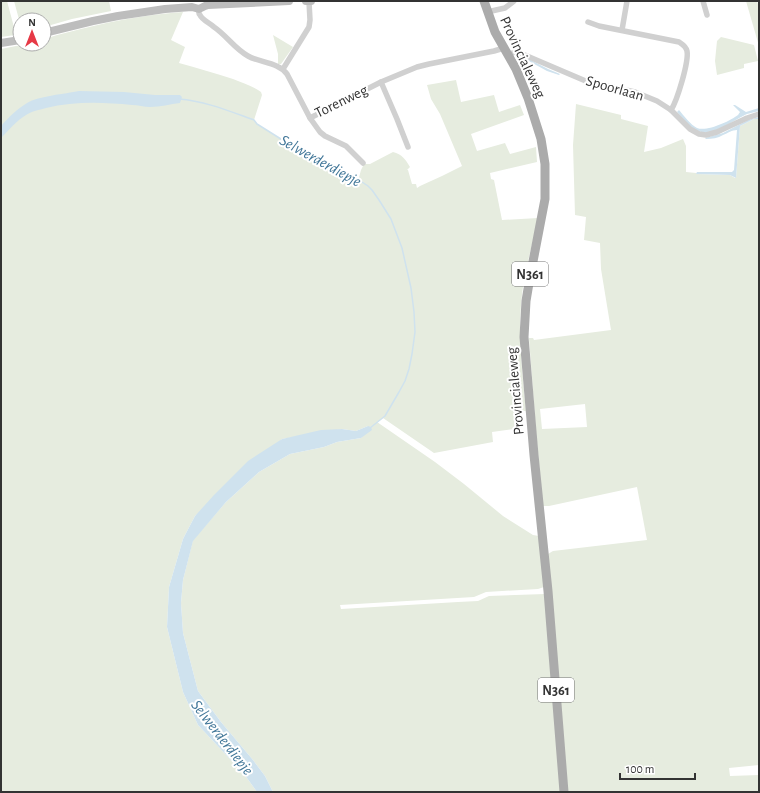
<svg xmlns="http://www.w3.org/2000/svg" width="760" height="793" viewBox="0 0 760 793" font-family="'Alegreya Sans',sans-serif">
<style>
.green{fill:#e6ecdf;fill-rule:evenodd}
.water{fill:#cfe2ee}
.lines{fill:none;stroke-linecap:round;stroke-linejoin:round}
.stream{stroke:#cfe2ee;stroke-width:1.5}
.street{stroke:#d0d0d0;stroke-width:5.5}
.secondary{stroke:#bdbdbd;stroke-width:8}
.primary{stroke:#ababab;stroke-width:9}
.labels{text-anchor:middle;stroke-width:4;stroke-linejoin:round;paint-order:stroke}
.shield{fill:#fff;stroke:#707070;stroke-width:1}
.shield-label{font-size:14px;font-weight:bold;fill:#333}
.street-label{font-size:15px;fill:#333;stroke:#fff}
.water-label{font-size:16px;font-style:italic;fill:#3f7597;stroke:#fff}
</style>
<rect width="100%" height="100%" fill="#fff"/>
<g class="green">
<polygon points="1,1 7,1 15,31 15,35 1,37"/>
<polygon points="14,1 109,1 111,11 72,19 44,27 44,20 20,20 20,23"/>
<polygon points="746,1 757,1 759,7 759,46"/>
<path d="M 183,12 L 171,40 L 185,47 L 179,63 C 197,68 215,73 233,79 C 242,83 253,86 261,92 L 262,95 L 254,120 L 257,124 L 293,147 L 351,179 L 358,181 L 361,170 L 364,164 L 370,164 L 393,152 C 402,154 406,160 410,167 L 407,170 L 408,170 L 412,184 L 416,184 L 417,188 L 420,186 L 442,176 L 462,166 L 440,114 L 431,99 L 427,85 L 456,80 L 461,102 L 494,95 L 499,112 L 520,105 L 524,115 L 471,134 L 477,151 L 505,143 L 510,154 L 536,147 L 537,162 L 490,173 L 491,179 L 494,180 L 502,220 L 538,218 C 532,247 523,275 521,305 C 518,340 523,376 526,411 L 520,411 L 522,428 L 492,432 L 493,442 L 434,453 L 383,418 L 377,422 L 435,462 L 464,484 L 503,516 L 533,535 L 539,536 L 544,587 L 538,589 L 486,592 L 474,597 L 340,605 L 341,609 L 458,602 L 478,601 L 489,596 L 545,594 L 561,792 L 273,792 L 265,776 L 253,760 L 221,722 L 198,691 L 183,633 L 181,603 L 183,580 L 193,540 L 226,502 L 259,472 L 290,454 L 324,447 L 337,442 L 361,438 L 368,426 L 356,431 L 342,429 L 282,439 L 195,516 L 185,535 L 183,539 L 169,587 L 167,627 L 183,692 L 198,725 L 244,774 L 257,792 L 1,792 L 1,49 L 26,44 L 44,44 L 44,39 C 77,29 112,21 146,16 C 158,14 170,13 183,12 Z"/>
<polygon points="273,35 293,47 281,64 278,64 278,54"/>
<polygon points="721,37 754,45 758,61 744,64 744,68 717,75 715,61 717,41"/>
<path d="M 576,104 L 621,115 L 621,119 L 648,126 L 644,152 L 661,148 L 683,139 L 686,146 L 686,172 L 696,173 L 697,174 L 730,175 L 735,178 L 736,178 L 740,126 L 754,119 L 759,119 L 759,765 L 729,768 L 730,776 L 759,775 L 759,792 L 568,792 L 548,554 L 553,551 L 647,540 L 637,487 L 549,506 L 543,506 L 536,431 L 529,338 L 533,338 L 534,340 L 611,330 L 601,269 L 600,243 L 584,240 L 586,217 L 575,215 L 573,145 ZM 585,404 L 587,427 L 542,429 L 540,409 Z"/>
</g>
<g class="water">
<polygon points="523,57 525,57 548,69 560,74 559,75 547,71 527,60 524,60 524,62 539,94 536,95 533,84 521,60"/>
<path d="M 79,91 L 124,92 L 155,95 L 180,95 L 182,97 L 180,103 C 170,104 161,107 150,107 C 144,107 138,105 132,105 C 103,102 74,101 46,108 C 39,110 32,111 26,115 C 17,120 8,131 1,138 L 1,126 C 8,118 17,109 27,103 C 39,96 65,94 79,91 Z"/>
<path d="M 733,105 L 735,105 L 746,112 L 759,108 L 759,111 C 755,112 751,113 747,114 C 734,120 712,137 698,131 C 689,127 683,118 677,112 L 679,110 C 683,115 691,125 697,128 C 707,132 730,121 738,115 L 740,112 Z"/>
<path d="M 759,117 L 759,119 L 754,119 L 740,126 L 736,178 L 730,175 L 696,174 L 697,172 L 732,172 L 734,170 L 737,130 C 732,130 728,133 723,135 C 718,138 712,139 706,139 L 705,138 L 723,133 L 748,120 Z"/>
<polygon points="368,426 371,427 372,430 361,438 337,442 324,447 290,454 259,472 226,502 193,541 183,580 181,603 183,633 198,691 221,722 253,760 265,776 273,792 257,792 244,774 198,725 183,692 167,627 169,587 183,539 185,535 195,516 214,495 248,461 282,439 321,430 342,429 356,431"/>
</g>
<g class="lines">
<path class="stream" d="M 179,99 C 205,101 229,111 254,120 L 257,124 L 308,156 L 351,179 L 362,182 L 368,186 L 372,190 L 379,200 L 391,219 L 402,248 L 411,288 L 414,312 L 415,332 L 412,354 L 409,369 L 405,381 L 399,392 L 385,416 L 370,428"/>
<g class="street">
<polyline points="703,1 707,15"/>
<path d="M 199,9 C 199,11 198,13 200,15 C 202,20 210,23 214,27 C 226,35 235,49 248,56 C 260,63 278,62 287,74 L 310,118 L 381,82 L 417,67 L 429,64 L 494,51 L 504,48"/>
<polyline points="487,12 505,8 514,1"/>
<path d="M 588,22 L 599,26 L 679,42 C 682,44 686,46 687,51 C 689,62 677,101 671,110"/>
<polyline points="622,30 627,1"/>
<polyline points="508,55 515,52 520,53 588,82 635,92 657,101 671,110 690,129 699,134 706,135 717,132 747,118 759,114"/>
<polyline points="283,69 309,27 310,20 309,2"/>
<polyline points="381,82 397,119 408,147"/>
<polyline points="310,118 320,132 325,136 346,146 363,163"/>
</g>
<g class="secondary">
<polyline points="306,1 311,1"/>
<polyline points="44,33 93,21 118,16 165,9 192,7 199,9 205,6 208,5 289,1"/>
<polyline points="1,43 20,40"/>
</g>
<polyline class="primary" points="484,1 495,32 516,69 528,98 541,139 545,164 545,199 530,277 526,301 524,337 534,455 548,591 564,792"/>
</g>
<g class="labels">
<g class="shield">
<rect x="512" y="262" width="36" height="24" rx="3"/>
<rect x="538" y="678" width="36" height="24" rx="3"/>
</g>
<g class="shield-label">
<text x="530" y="279">N361</text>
<text x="556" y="695">N361</text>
</g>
<g class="street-label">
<text transform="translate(523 57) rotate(65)" y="5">Provincialeweg</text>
<text transform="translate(615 88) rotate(16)" y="5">Spoorlaan</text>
<text transform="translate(341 101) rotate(-26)" y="5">Torenweg</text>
<text transform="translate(515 391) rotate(-95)" y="5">Provincialeweg</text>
</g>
<g class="water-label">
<text transform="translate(321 160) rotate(29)" y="6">Selwerderdiepje</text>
<text transform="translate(223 737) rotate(52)" y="6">Selwerderdiepje</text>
</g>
</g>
<rect width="760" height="793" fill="none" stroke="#333333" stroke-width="4"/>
<g transform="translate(32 32)"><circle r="19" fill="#ffffff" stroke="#adadad"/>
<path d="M0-3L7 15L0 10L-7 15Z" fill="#e63946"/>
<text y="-6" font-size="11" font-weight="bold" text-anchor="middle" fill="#333333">N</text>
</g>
<path d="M620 773v6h75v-6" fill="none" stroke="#333333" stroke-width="2"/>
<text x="626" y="773" font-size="12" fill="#333333" stroke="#ffffff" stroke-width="3" paint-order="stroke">100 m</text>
</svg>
